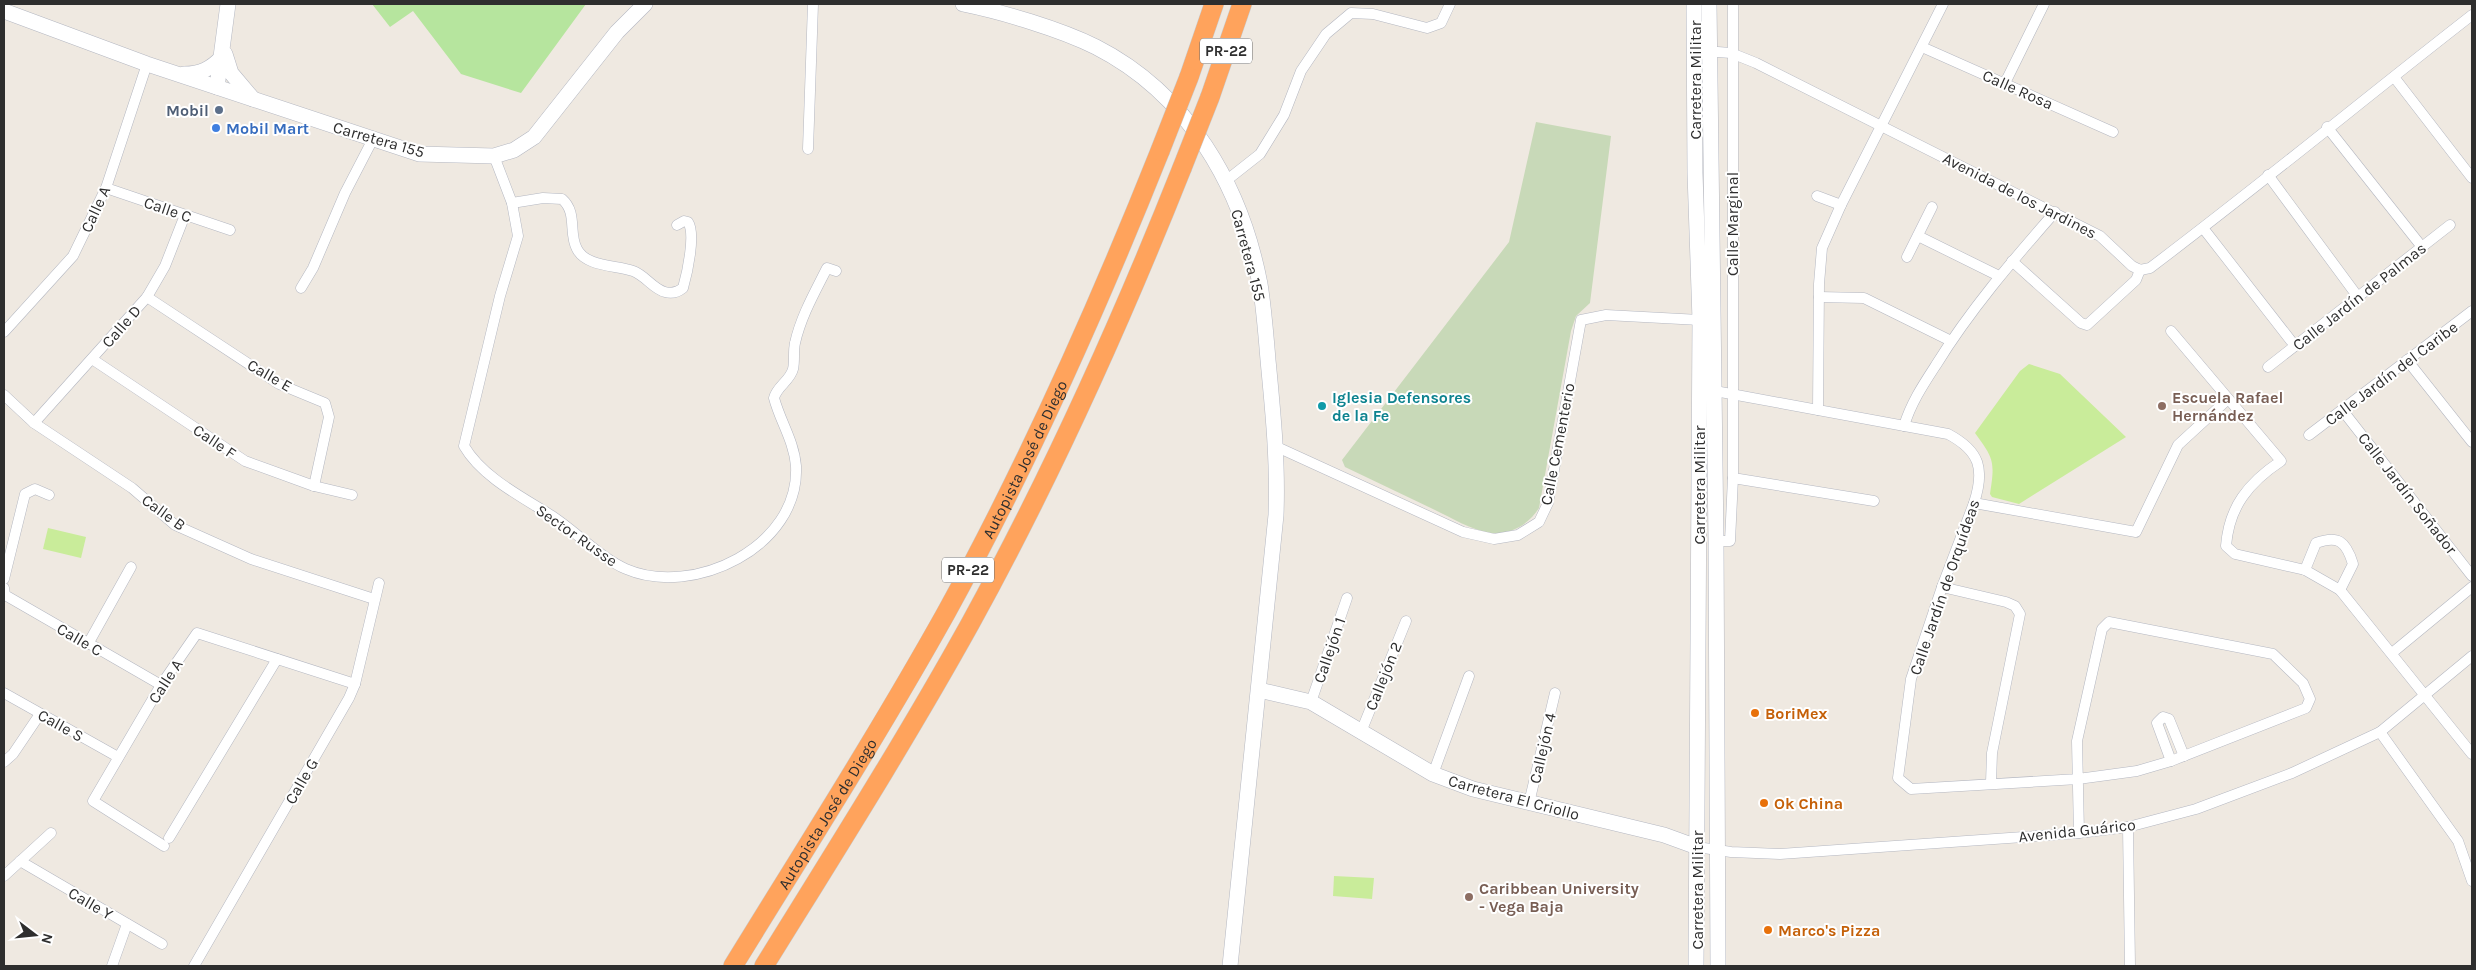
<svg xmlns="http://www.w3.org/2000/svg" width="2476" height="970" viewBox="0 0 2476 970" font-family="Karla,sans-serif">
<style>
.green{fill:#b6e59e}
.cemetery{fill:#c8d9b8}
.pitch{fill:#c9ec9a}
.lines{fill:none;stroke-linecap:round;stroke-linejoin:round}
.street-casing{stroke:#b4b7c1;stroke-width:11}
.secondary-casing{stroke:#b4b7c1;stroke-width:16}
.highway-casing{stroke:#c9c9c9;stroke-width:20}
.street{stroke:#fff;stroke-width:10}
.secondary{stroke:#fff;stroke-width:15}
.highway{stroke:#ffa35c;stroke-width:19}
.highway-bridge-casing{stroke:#c9c9c9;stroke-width:20;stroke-linecap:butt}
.highway-bridge{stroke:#ffa35c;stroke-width:19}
.service-dot{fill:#5c6f8a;stroke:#fff;stroke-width:2}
.shop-dot{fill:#3f7fe0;stroke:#fff;stroke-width:2}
.culture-dot{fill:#0f9aa8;stroke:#fff;stroke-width:2}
.education-dot{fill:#8d6e63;stroke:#fff;stroke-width:2}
.food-dot{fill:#e8710a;stroke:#fff;stroke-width:2}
.labels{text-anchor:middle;stroke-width:4;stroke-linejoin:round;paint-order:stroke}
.shield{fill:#fff;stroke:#6d6d6d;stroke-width:1}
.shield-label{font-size:15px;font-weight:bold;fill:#2e2e2e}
.street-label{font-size:16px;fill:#2e2e2e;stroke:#fff}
.service-label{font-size:16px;font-weight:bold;fill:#4e5e75;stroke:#fff;text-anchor:end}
.shop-label{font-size:16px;font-weight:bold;fill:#366cbe;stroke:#fff;text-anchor:start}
.culture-label{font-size:16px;font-weight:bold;fill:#0d838f;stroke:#fff;text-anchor:start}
.education-label{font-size:16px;font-weight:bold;fill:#785e54;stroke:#fff;text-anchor:start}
.food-label{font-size:16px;font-weight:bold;fill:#c56008;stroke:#fff;text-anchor:start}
</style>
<rect width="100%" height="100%" fill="#efe9e1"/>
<polygon class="green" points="372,4 586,4 521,93 461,74 413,11 390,27"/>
<path class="cemetery" d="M 1536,122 L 1611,136 L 1590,303 L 1576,316 L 1571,331 L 1539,508 C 1529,524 1511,535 1491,533 C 1471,530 1452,518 1435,510 C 1405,496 1375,481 1345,467 L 1342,460 L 1509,242 Z"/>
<g class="pitch">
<path d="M 2029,364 L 2060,374 L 2126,437 L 2019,504 L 1992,497 L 1990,494 C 1995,461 1994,459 1975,433 L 2020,371 Z"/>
<polygon points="48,528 86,537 81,558 43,549"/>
<polygon points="1334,876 1374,878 1372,899 1333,896"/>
</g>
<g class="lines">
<defs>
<g id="street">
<polyline points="1922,47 2113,132"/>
<path d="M 1704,51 L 1731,53 L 1756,63 L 2100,236 L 2132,266 L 2140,270 L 2150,268 C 2259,186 2364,99 2472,15"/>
<polyline points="2394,77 2472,178"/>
<polyline points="2005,83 2044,4"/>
<polyline points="2327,127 2422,247"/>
<polyline points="808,149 813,4"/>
<path d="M 494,156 L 512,203 L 518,236 L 500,296 L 464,446 C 482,477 522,497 552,516 C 575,531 602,559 626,569 C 693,598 800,547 796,466 C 794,441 780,421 774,398 C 777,386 790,381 793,369 C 795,361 793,351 795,343 C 801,316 815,292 827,268 L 836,271"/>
<polyline points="2268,175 2358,297"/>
<polyline points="1227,180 1260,154 1284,115 1301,71 1326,34 1351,13 1373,14 1427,28 1441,23 1450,4"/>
<polyline points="106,188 230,230"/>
<polyline points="1817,196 1841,205"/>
<path d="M 512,203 L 543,198 L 562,199 C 578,213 568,233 577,249 C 586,267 616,265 633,271 C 645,275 653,289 665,292 C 672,294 678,292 683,288 C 687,274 696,234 688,222 L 684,221 L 677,225"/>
<polyline points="2203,228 2295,346"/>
<polyline points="1918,236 1999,276"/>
<polyline points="1907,257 1932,207"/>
<polyline points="2012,261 2081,323 2087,325 2136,280 2140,270"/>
<polyline points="301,288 313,268 345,193 373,139"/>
<polyline points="147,297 279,384 325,403 329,417 314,486"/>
<polyline points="1819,297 1864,298 1951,341"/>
<path d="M 2171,331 L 2281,461 C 2248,483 2229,507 2226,546 L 2235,554 L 2305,570 L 2340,590 L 2472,754"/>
<polyline points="4,332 73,256 106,188 147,64"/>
<polyline points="92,359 245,461 314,486 352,495"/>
<polyline points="2407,360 2472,442"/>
<polyline points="2268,367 2450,225"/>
<path d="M 1715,391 L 1948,434 C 1980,451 1985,469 1974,503 L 1942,587 L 1911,679 L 1898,778 L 1911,789 L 2078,779 L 2137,771 L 2171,761 L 2306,708 L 2310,699 L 2303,683 L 2273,654 L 2109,622 L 2102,629 L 2077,741 L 2079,833"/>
<polyline points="4,395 34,423 132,488 175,525 251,559 374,599"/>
<polyline points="1818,410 1819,284 1822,248 1841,205 1943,4"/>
<polyline points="2343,411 2472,576"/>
<polyline points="34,423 147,297 165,266 185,215"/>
<path d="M 1904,426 C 1911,403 1923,385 1936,365 C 1970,310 2012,261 2055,212"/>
<polyline points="2309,435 2472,311"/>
<polyline points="1277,447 1463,532 1494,539 1518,535 1539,522 1548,503 1581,320 1606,315 1700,320"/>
<polyline points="1733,478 1874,501"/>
<polyline points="1974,503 2136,532 2178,445 2228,399"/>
<polyline points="1716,541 1730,541 1733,478 1733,4"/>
<path d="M 2305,570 L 2316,543 C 2338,535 2346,541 2353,564 L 2340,590"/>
<polyline points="4,579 25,494 35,489 49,495"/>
<polyline points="1942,587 2006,602 2015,606 2020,614 1992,753 1991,783"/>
<polyline points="4,588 5,595 161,685"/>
<polyline points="88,644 131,567"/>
<polyline points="2392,653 2472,587"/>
<polyline points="4,693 118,757"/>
<polyline points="1311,702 1347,598"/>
<polyline points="1361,732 1406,621"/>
<polyline points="2380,732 2458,841 2472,881"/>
<polyline points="2171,761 2157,723 2163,717 2169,719 2184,756"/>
<polyline points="4,762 13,754 40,714"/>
<polyline points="1433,774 1469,676"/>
<polyline points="1529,803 1555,693"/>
<polyline points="2128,827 2130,966"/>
<polyline points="169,838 277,659"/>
<polyline points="164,846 93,801 161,685 197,633 355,684"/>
<polyline points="1697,847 1731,852 1780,854 2079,833 2128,827 2196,809 2292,773 2380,732 2472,656"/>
<polyline points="20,861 162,944"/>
<polyline points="4,876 51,833"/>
<polyline points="112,966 127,924"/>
<polyline points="194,966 349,698 355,684 379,583"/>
</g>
<g id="secondary">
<path d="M 963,4 C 1002,12 1060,29 1096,47 C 1188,94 1241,185 1260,284 C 1264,309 1266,335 1268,360 C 1273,412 1278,462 1276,515 L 1230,966"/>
<polyline points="1694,4 1695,173 1700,320 1696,966"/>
<polyline points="1709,4 1716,541 1718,966"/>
<polyline points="4,11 147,64 419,154 494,156 514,150 534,137 617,32 645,4"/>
<polyline points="225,54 231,73 253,99"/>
<path d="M 184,74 C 200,74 211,69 222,57"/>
<polyline points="217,87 228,4"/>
<polyline points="1259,690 1311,702 1433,774 1473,789 1664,835 1697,847"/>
</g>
<g id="highway">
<polyline points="1189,77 1214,4"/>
<polyline points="1210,97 1242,4"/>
<path id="s1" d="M 733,966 C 805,849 879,733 946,613 C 1028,464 1097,309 1160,151"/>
<path d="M 764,966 C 834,853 905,741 970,624 C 1051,477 1120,324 1182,168"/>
</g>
</defs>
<use href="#street" class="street-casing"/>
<use href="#secondary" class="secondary-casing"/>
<use href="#highway" class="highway-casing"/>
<use href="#street" class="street"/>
<use href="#secondary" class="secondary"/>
<use href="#highway" class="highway"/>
<defs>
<g id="highway-bridge">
<polyline points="1160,151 1189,77"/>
<polyline points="1182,168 1210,97"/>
</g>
</defs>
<use href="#highway-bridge" class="highway-bridge-casing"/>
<use href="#highway-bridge" class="highway-bridge"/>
</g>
<circle class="service-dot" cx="219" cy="110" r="5"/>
<circle class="shop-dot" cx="216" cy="128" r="5"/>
<circle class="culture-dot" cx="1322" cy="406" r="5"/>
<g class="education-dot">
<circle cx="2162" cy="406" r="5"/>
<circle cx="1469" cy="897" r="5"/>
</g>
<g class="food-dot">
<circle cx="1755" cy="713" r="5"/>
<circle cx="1764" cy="803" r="5"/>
<circle cx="1768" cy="930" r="5"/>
</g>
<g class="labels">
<g class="shield">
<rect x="1200" y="38.5" width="52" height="25" rx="4"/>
<rect x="942" y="557.5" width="52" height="25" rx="4"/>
</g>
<g class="shield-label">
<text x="1226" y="56">PR-22</text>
<text x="968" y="575">PR-22</text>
</g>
<g class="street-label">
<text transform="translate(1695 80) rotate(-90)" y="6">Carretera Militar</text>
<text transform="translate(2018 89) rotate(24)" y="6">Calle Rosa</text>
<text transform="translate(379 139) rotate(16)" y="6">Carretera 155</text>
<text transform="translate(2020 195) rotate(27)" y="6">Avenida de los Jardines</text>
<text transform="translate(95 209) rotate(-65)" y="6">Calle A</text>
<text transform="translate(168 209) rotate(19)" y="6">Calle C</text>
<text transform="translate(1732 224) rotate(-90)" y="6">Calle Marginal</text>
<text transform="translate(1249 255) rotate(75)" y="6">Carretera 155</text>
<text transform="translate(2359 296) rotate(-38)" y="6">Calle Jardín de Palmas</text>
<text transform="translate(121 326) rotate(-49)" y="6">Calle D</text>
<text transform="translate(2391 373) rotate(-37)" y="6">Calle Jardín del Caribe</text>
<text transform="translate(270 375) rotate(30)" y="6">Calle E</text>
<text transform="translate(215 441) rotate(34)" y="6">Calle F</text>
<text transform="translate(1557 444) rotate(-79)" y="6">Calle Cementerio</text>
<text dy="6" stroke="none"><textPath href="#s1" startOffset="585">Autopista José de Diego</textPath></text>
<text transform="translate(1699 485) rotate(-90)" y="6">Carretera Militar</text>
<text transform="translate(2408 493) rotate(52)" y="6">Calle Jardín Soñador</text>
<text transform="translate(164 512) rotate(36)" y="6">Calle B</text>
<text transform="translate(577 535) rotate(35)" y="6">Sector Russe</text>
<text transform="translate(1944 587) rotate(-71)" y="6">Calle Jardín de Orquídeas</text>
<text transform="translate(80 639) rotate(30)" y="6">Calle C</text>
<text transform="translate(1329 650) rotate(-71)" y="6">Callejón 1</text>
<text transform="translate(1383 676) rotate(-68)" y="6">Callejón 2</text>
<text transform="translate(165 681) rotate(-57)" y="6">Calle A</text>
<text transform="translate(61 725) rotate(29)" y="6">Calle S</text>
<text transform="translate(1542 748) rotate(-77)" y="6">Callejón 4</text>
<text transform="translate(301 781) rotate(-60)" y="6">Calle G</text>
<text transform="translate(1514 797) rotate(15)" y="6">Carretera El Criollo</text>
<text dy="6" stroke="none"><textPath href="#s1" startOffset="179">Autopista José de Diego</textPath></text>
<text transform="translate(2077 830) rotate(-6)" y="6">Avenida Guárico</text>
<text transform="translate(1697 890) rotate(-90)" y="6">Carretera Militar</text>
<text transform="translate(91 903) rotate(30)" y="6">Calle Y</text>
</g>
<g class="service-label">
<text x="209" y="116">Mobil</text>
</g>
<g class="shop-label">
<text x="226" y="134">Mobil Mart</text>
</g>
<g class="culture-label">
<text x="1332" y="403">Iglesia Defensores<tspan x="1332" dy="18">de la Fe</tspan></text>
</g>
<g class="education-label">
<text x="2172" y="403">Escuela Rafael<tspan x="2172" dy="18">Hernández</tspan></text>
<text x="1479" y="894">Caribbean University<tspan x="1479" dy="18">- Vega Baja</tspan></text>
</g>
<g class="food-label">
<text x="1765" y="719">BoriMex</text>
<text x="1774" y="809">Ok China</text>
<text x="1778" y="936">Marco's Pizza</text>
</g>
</g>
<rect width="2476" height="970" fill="none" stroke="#2e2e2e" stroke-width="10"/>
<g transform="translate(35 935) rotate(106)" stroke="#ffffff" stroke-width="4" paint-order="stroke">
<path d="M0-4L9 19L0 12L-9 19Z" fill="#2e2e2e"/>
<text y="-8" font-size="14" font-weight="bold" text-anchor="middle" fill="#2e2e2e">N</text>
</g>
</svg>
